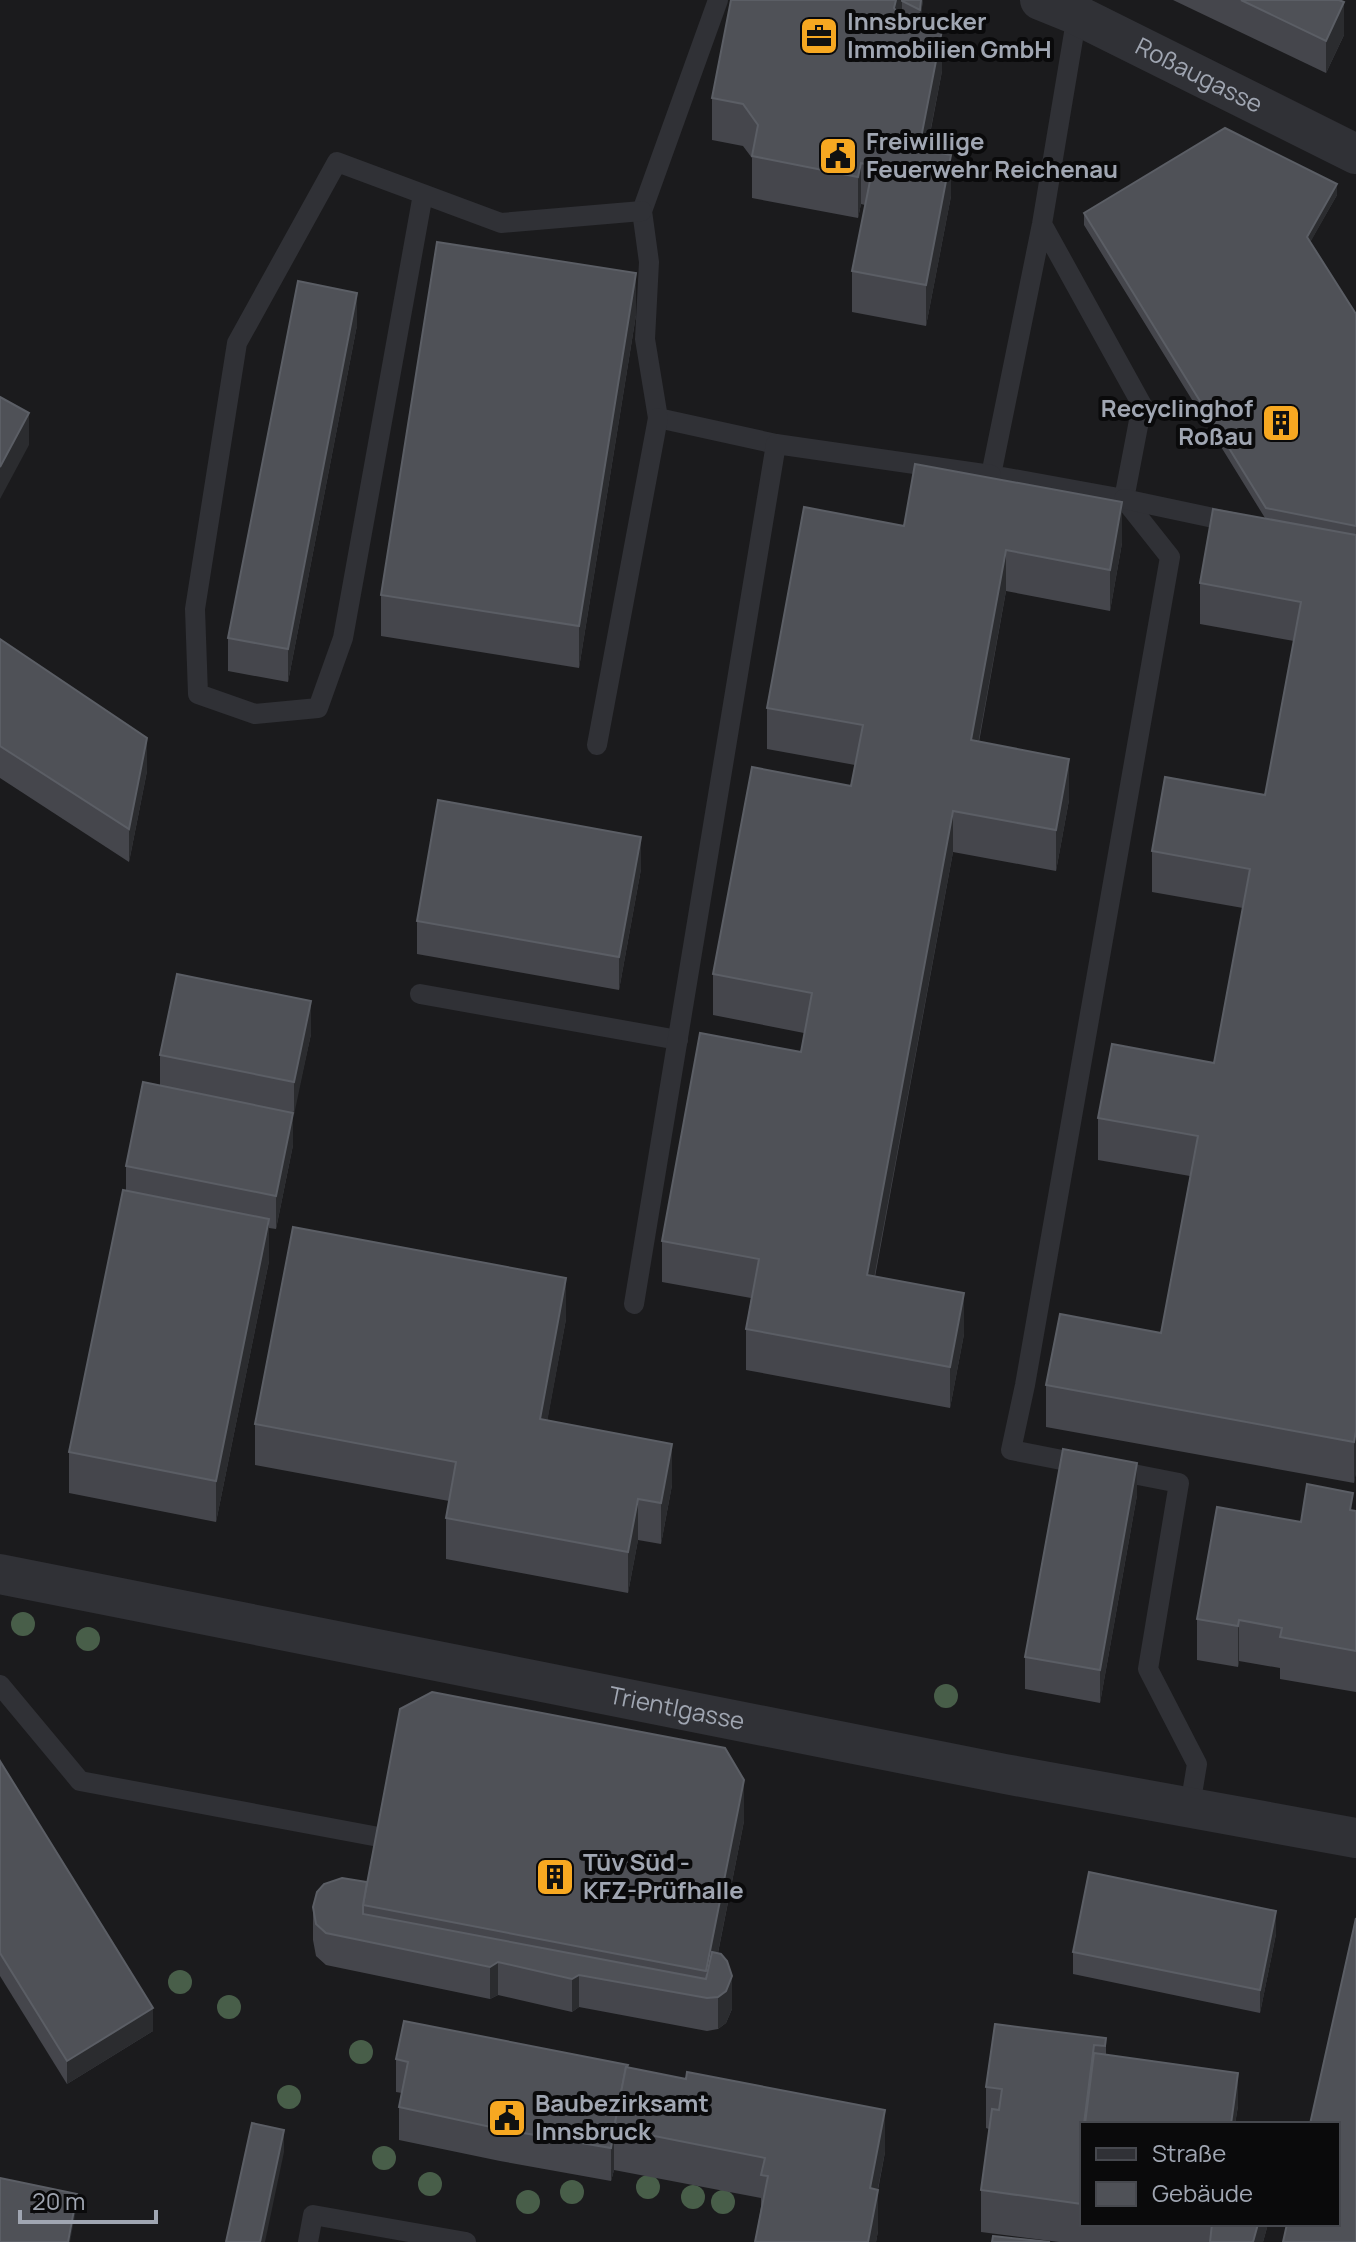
<svg xmlns="http://www.w3.org/2000/svg" width="1356" height="2242" viewBox="0 0 1356 2242" font-family="Manrope,sans-serif">
<style>
.built{fill:#1b1b1d;fill-rule:evenodd}
.lines{fill:none;stroke-linecap:round;stroke-linejoin:round}
.lane{stroke:#303136;stroke-width:20}
.street{stroke:#303136;stroke-width:40}
.tree{fill:#485e49}
.wall{fill:#45464c}
.shaded-wall{fill:#2b2c2f}
.building{fill:#4f5157;stroke:#5b5e65;stroke-width:2}
.labels{text-anchor:middle;stroke-width:8;stroke-linejoin:round;paint-order:stroke}
.poi-label{font-size:24px;font-weight:bold;fill:#a0a6b2;stroke:#0a0a0b;text-anchor:start}
.street-label{font-size:24px;fill:#a0a6b2;stroke:#0a0a0b}
</style>
<rect width="100%" height="100%" fill="#0f0f10"/>
<path class="built" d="M 0,0 L 1356,0 L 1356,2242 L 0,2242 ZM 1082,2124 L 1338,2124 L 1338,2224 L 1082,2224 Z"/>
<g class="lines">
<g class="lane">
<polyline points="718,0 642,211 649,262 645,339 658,418 776,444"/>
<polyline points="423,194 343,638 318,708 255,714 198,694 195,609 237,343 337,162 501,223 642,211"/>
<polyline points="1042,224 1142,405 1124,499 991,475 1042,224 1077,15"/>
<polyline points="1124,499 1170,557 1025,1385 1011,1450 1179,1483 1148,1669 1197,1764 1190,1806"/>
<polyline points="1124,499 1237,523"/>
<polyline points="597,745 658,418"/>
<polyline points="420,994 678,1040"/>
<polyline points="634,1304 776,444 991,475"/>
<polyline points="0,1685 80,1781 384,1838"/>
<polyline points="308,2242 313,2215 466,2242"/>
</g>
<g class="street">
<path id="s1" d="M 1040,0 L 1077,15 L 1356,154"/>
<path id="s2" d="M 0,1574 L 1005,1774 L 1356,1838"/>
</g>
</g>
<g class="tree">
<circle cx="23" cy="1624" r="12"/>
<circle cx="88" cy="1639" r="12"/>
<circle cx="946" cy="1696" r="12"/>
<circle cx="180" cy="1982" r="12"/>
<circle cx="229" cy="2007" r="12"/>
<circle cx="361" cy="2052" r="12"/>
<circle cx="289" cy="2097" r="12"/>
<circle cx="384" cy="2158" r="12"/>
<circle cx="430" cy="2184" r="12"/>
<circle cx="648" cy="2187" r="12"/>
<circle cx="572" cy="2192" r="12"/>
<circle cx="693" cy="2197" r="12"/>
<circle cx="528" cy="2202" r="12"/>
<circle cx="723" cy="2202" r="12"/>
</g>
<g class="wall">
<polygon points="731,0 923,0 920,21 902,12 901,16 942,71 927,150 951,196 926,326 852,312 852,271 865,205 861,204 858,218 752,198 752,158 743,146 712,140 712,98"/>
<polygon points="1173,0 1339,0 1344,35 1326,73"/>
<polygon points="1337,195 1310,242 1356,314 1356,1472 1354,1483 1046,1427 1046,1385 1161,1333 1190,1176 1098,1160 1098,1118 1214,1063 1243,908 1152,892 1152,851 1265,795 1294,641 1200,624 1200,583 1265,518 1084,225 1084,213"/>
<polygon points="636,315 579,668 381,636 381,595"/>
<polygon points="357,325 288,682 228,671 228,638"/>
<polygon points="904,526 1122,543 1110,611 1006,591 979,742 1069,800 1056,871 953,852 875,1277 964,1334 950,1408 746,1370 746,1329 751,1298 662,1282 662,1241 801,1052 804,1033 713,1015 713,974 851,786 855,765 767,749 767,708"/>
<polygon points="0,639 147,771 129,862 0,778"/>
<polygon points="641,869 619,990 417,954 417,921"/>
<polygon points="311,1034 293,1115 293,1145 276,1229 269,1228 269,1261 216,1522 69,1493 69,1452 126,1191 126,1166 160,1086 160,1055"/>
<polygon points="566,1319 547,1421 672,1485 661,1544 638,1540 628,1593 446,1559 446,1518 449,1501 255,1465 255,1424"/>
<polygon points="1137,1495 1100,1703 1025,1689 1025,1657"/>
<polygon points="1353,1510 1356,1511 1356,1692 1280,1679 1280,1668 1239,1661 1238,1667 1197,1660 1197,1619 1301,1522"/>
<polygon points="0,1761 153,2031 67,2084 0,1976"/>
<polygon points="744,1821 718,1953 732,2009 726,2023 718,2029 707,2031 579,2007 572,2012 498,1995 490,1999 326,1965 316,1956 313,1940 313,1907 367,1882"/>
<polygon points="1276,1934 1260,2013 1073,1974 1073,1952"/>
<polygon points="1106,2038 1106,2055 1238,2106 1235,2124 1082,2124 1082,2224 1268,2224 1263,2242 1059,2242 981,2232 981,2190 989,2129 986,2128 986,2087"/>
<polygon points="396,2059 628,2067 885,2152 878,2190 878,2231 876,2242 755,2242 761,2207 761,2198 614,2170 611,2181 500,2161 399,2140 399,2107 402,2093 396,2092"/>
</g>
<g class="shaded-wall">
<polygon points="896,0 902,0 902,12 894,49 894,8"/>
<polygon points="921,0 923,0 920,21 920,10"/>
<polygon points="1344,2 1344,35 1326,73 1326,41"/>
<polygon points="942,30 942,71 921,179 921,138"/>
<polygon points="951,155 951,196 926,326 926,285"/>
<polygon points="861,163 861,204 858,218 858,177"/>
<polygon points="1337,184 1337,195 1307,248 1307,237"/>
<polygon points="636,273 636,315 579,668 579,626"/>
<polygon points="357,293 357,325 288,682 288,649"/>
<polygon points="29,413 29,445 0,499 0,467"/>
<polygon points="1122,502 1122,543 1110,611 1110,570"/>
<polygon points="1006,550 1006,591 971,782 971,740"/>
<polygon points="147,738 147,771 129,862 129,829"/>
<polygon points="1069,759 1069,800 1056,871 1056,830"/>
<polygon points="953,811 953,852 867,1316 867,1275"/>
<polygon points="641,837 641,869 619,990 619,957"/>
<polygon points="311,1001 311,1034 294,1115 294,1082"/>
<polygon points="293,1113 293,1145 276,1229 276,1196"/>
<polygon points="269,1219 269,1261 216,1522 216,1481"/>
<polygon points="566,1278 566,1319 540,1461 540,1419"/>
<polygon points="964,1293 964,1334 950,1408 950,1367"/>
<polygon points="1356,1431 1356,1472 1354,1483 1354,1442"/>
<polygon points="672,1444 672,1485 661,1544 661,1503"/>
<polygon points="1137,1463 1137,1495 1100,1703 1100,1670"/>
<polygon points="638,1499 638,1540 628,1593 628,1552"/>
<polygon points="1239,1620 1239,1661 1238,1667 1238,1626"/>
<polygon points="744,1780 744,1821 709,1998 706,1998 706,1971"/>
<polygon points="1276,1911 1276,1934 1260,2013 1260,1990"/>
<polygon points="498,1962 498,1995 490,1999 490,1967"/>
<polygon points="579,1975 579,2007 572,2012 572,1979"/>
<polygon points="732,1976 732,2009 726,2023 718,2029 718,1997"/>
<polygon points="153,2008 153,2031 67,2084 67,2061"/>
<polygon points="1238,2073 1238,2106 1235,2124 1231,2124"/>
<polygon points="885,2110 885,2152 870,2229 870,2188"/>
<polygon points="284,2130 284,2152 265,2242 260,2242"/>
<polygon points="614,2138 614,2170 611,2181 611,2148"/>
<polygon points="878,2190 878,2231 876,2242 868,2242"/>
<polygon points="77,2194 77,2205 70,2242 68,2242"/>
<polygon points="1258,2224 1268,2224 1263,2242 1253,2242"/>
</g>
<g class="building">
<polygon points="731,0 896,0 894,8 906,23 942,30 921,138 910,135 908,147 951,155 926,285 852,271 873,166 861,163 858,177 752,156 758,125 743,104 712,98"/>
<polygon points="902,0 921,0 920,10 902,1"/>
<polygon points="1241,0 1339,0 1344,2 1326,41"/>
<polygon points="1225,128 1337,184 1307,237 1356,314 1356,526 1266,508 1084,213"/>
<polygon points="437,242 636,273 579,626 381,595"/>
<polygon points="298,281 357,293 288,649 228,638"/>
<polygon points="0,397 29,413 0,467"/>
<polygon points="915,464 1122,502 1110,570 1006,550 971,740 1069,759 1056,830 953,811 867,1275 964,1293 950,1367 746,1329 759,1259 662,1241 700,1033 801,1052 812,993 713,974 752,767 851,786 863,725 767,708 804,507 904,526"/>
<polygon points="1213,509 1356,535 1356,1431 1354,1442 1046,1385 1060,1314 1161,1333 1198,1136 1098,1118 1112,1044 1214,1063 1250,869 1152,851 1165,777 1265,795 1301,602 1200,583"/>
<polygon points="0,639 147,738 129,829 0,746"/>
<polygon points="438,800 641,837 619,957 417,921"/>
<polygon points="177,974 311,1001 294,1082 160,1055"/>
<polygon points="143,1082 293,1113 276,1196 126,1166"/>
<polygon points="123,1190 269,1219 216,1481 69,1452"/>
<polygon points="293,1227 566,1278 540,1419 672,1444 661,1503 638,1499 628,1552 446,1518 456,1462 255,1424"/>
<polygon points="1063,1449 1137,1463 1100,1670 1025,1657"/>
<polygon points="1307,1484 1353,1493 1350,1510 1356,1511 1356,1651 1280,1637 1282,1628 1239,1620 1238,1626 1197,1619 1217,1507 1301,1522"/>
<polygon points="432,1692 725,1748 744,1780 706,1971 363,1905 400,1709"/>
<polygon points="0,1761 153,2008 67,2061 0,1953"/>
<polygon points="1089,1872 1276,1911 1260,1990 1073,1952"/>
<polygon points="342,1878 367,1882 363,1905 363,1914 706,1979 712,1952 721,1954 727,1961 732,1976 726,1991 718,1997 707,1998 579,1975 572,1979 498,1962 490,1967 326,1933 316,1924 313,1907 317,1892 324,1884"/>
<polygon points="1356,1918 1356,2242 1283,2242 1287,2224 1338,2224 1338,2124 1310,2124"/>
<polygon points="404,2021 628,2065 627,2067 626,2067 614,2128 611,2148 500,2129 399,2107 408,2062 396,2059"/>
<polygon points="995,2024 1106,2038 1105,2046 1094,2045 1084,2124 1082,2124 1082,2204 981,2190 992,2109 999,2110 1002,2089 986,2087"/>
<polygon points="1094,2053 1238,2073 1231,2124 1085,2124"/>
<polygon points="626,2067 686,2079 687,2072 885,2110 870,2188 878,2190 868,2242 755,2242 768,2176 761,2175 765,2158 614,2128"/>
<polygon points="252,2123 284,2130 260,2242 226,2242"/>
<polygon points="0,2178 77,2194 68,2242 0,2242"/>
<polygon points="1212,2224 1258,2224 1253,2242 1210,2242"/>
<polygon points="993,2236 1050,2242 992,2242"/>
</g>
<defs>
<symbol id="office-square" viewBox="-11 -11 22 22"><rect x="-9" y="-9" width="18" height="18" rx="4" fill="#f7a821" stroke="#0a0a0b"/><path d="M-6-3h4V-5.5h4V-3h4V5H-6ZM-1-4.5V-3h2v-1.5ZM-6 0V1H6V0Z" fill="#111"/></symbol>
<symbol id="civic-square" viewBox="-11 -11 22 22"><rect x="-9" y="-9" width="18" height="18" rx="4" fill="#f7a821" stroke="#0a0a0b"/><path d="M-.6-6.5H3V-4.5H.6V-3L4-1V1h2V6H-6V1h2V-1L-.6-3ZM-1.2 2.5V6h2.4V2.5Z" fill="#111"/></symbol>
<symbol id="building-square" viewBox="-11 -11 22 22"><rect x="-9" y="-9" width="18" height="18" rx="4" fill="#f7a821" stroke="#0a0a0b"/><path d="M-4-6H4V6H1V3H-1V6H-4ZM-2.5-4.3h1.7v1.8h-1.7ZM.8-4.3h1.7v1.8H.8ZM-2.5-1h1.7V.8h-1.7ZM.8-1h1.7V.8H.8Z" fill="#111"/></symbol>
</defs>
<g fill-rule="evenodd">
<use href="#office-square" x="797" y="14" width="44" height="44"/>
<use href="#civic-square" x="816" y="134" width="44" height="44"/>
<use href="#building-square" x="1259" y="401" width="44" height="44"/>
<use href="#building-square" x="533" y="1855" width="44" height="44"/>
<use href="#civic-square" x="485" y="2096" width="44" height="44"/>
</g>
<g class="labels">
<g class="poi-label">
<text x="847" y="30">Innsbrucker<tspan x="847" dy="28">Immobilien GmbH</tspan></text>
<text x="866" y="150">Freiwillige<tspan x="866" dy="28">Feuerwehr Reichenau</tspan></text>
<text x="1253" y="417" text-anchor="end">Recyclinghof<tspan x="1253" dy="28">Roßau</tspan></text>
<text x="583" y="1871">Tüv Süd -<tspan x="583" dy="28">KFZ-Prüfhalle</tspan></text>
<text x="535" y="2112">Baubezirksamt<tspan x="535" dy="28">Innsbruck</tspan></text>
</g>
<g class="street-label">
<text dy="8" stroke="none"><textPath href="#s1" startOffset="176">Roßaugasse</textPath></text>
<text dy="8" stroke="none"><textPath href="#s2" startOffset="690">Trientlgasse</textPath></text>
</g>
</g>
<rect x="1080" y="2122" width="260" height="104" fill="#0a0a0b" stroke="#46484e" stroke-width="2"/>
<rect x="1096" y="2148" width="40" height="12" fill="#303136" stroke="#46484e" stroke-width="2"/>
<text x="1152" y="2162" font-size="24" fill="#a0a6b2">Straße</text>
<rect x="1096" y="2182" width="40" height="24" fill="#4f5157" stroke="#46484e" stroke-width="2"/>
<text x="1152" y="2202" font-size="24" fill="#a0a6b2">Gebäude</text>
<path d="M20 2210v12h136v-12" fill="none" stroke="#a0a6b2" stroke-width="4"/>
<text x="32" y="2210" font-size="24" fill="#a0a6b2" stroke="#0a0a0b" stroke-width="6" paint-order="stroke">20 m</text>
</svg>
